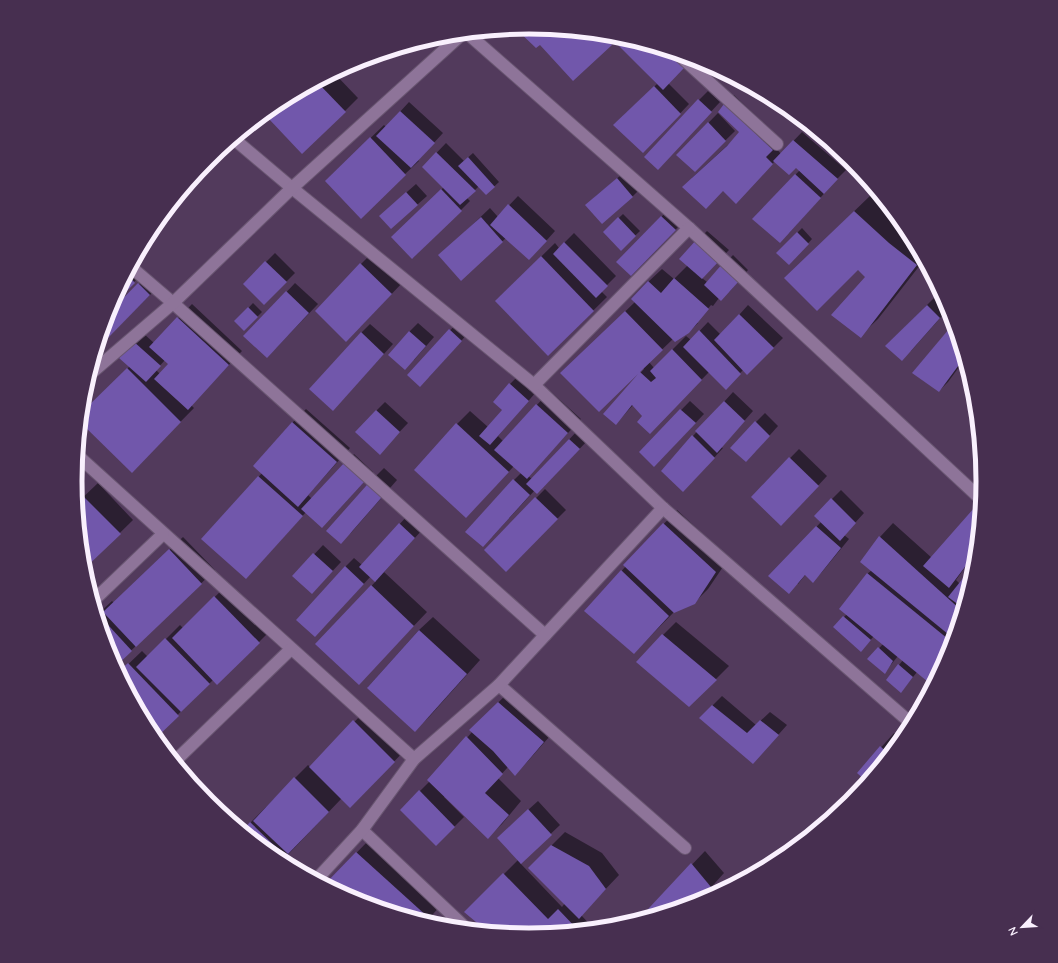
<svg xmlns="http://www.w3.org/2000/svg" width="1058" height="963" viewBox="0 0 1058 963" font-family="Quicksand,sans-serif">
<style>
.shadow{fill:#0007;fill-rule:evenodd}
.building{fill:#7157ab}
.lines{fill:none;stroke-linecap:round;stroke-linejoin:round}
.minor-casing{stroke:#695671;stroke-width:14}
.minor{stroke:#8e7499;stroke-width:12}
.rim{fill:none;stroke:#f9f0fd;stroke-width:5}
</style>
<rect width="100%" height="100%" fill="#523a5c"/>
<g class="shadow">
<polygon points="529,27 618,36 692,58 668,83 689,104 652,143 623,116 657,84 615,40 573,80 540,44 517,28"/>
<polygon points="334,73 358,98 345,111 299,91"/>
<polygon points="708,91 720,102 666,160 699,100"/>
<polygon points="734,95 781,140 775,147 781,154 802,132 846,170 828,188 829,188 789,233 753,219 800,170 796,167 775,161 763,173 724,190 692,178 731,142 740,132 719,112 725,104"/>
<polygon points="409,102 443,133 418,160 419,161 405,174 326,181 384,125 386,127"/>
<polygon points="718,113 735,131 695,170 677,155"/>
<polygon points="446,143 464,161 473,153 499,182 486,194 479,186 467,198 470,201 413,258 393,237 444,187 423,167"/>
<polygon points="627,170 641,188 632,197 587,205 596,196"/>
<polygon points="416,184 427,196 391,228 390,207"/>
<polygon points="872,194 896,216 907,229 924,260 878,319 860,336 866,277 858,269 785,278"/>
<polygon points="518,196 555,231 538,250 506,238 461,279 449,247 490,208 498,217"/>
<polygon points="670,208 684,221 631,275 617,262"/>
<polygon points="623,214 640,231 621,249 604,232"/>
<polygon points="802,228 812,239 789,264 777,253"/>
<polygon points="707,231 729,250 702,278 707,282 733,255 748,270 730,291 719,298 713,306 711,305 696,323 698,323 688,333 673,339 649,362 654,368 686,336 691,340 708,322 721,335 748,305 783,338 747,374 743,370 726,388 709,372 663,419 643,416 633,405 616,424 605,413 644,369 643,368 561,373 635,302 648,282 662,269 674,279 688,265 698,240"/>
<polygon points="574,233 616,276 601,291 607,297 548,355 496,301 555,243 559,248"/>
<polygon points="374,251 405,280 360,327 361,264"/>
<polygon points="275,253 295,273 264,304 244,284"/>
<polygon points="133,263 143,273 110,306"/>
<polygon points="148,275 159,286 105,340 101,335 106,318"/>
<polygon points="295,283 318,304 276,348 245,336"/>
<polygon points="936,296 949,308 911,351 886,346"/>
<polygon points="253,303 262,312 244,330 236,321"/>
<path d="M 192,304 L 242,351 L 191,405 L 194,408 L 132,471 L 81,415 L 130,366 L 120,358 L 143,333 L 154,343 ZM 165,360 L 169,364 L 160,374 L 156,370 Z"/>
<polygon points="459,321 470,331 429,377 408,375"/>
<polygon points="418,323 434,337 414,360 409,332"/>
<polygon points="370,324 393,344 342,400 361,333"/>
<polygon points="954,324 965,359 948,382 939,391"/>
<polygon points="519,375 537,391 498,436 503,441 550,391 581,419 528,476 532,479 578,430 588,440 546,484 535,490 492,537 514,480 521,473 514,466 466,517 457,424 470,411 488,427 503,410 510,384"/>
<polygon points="733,392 753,411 721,447 723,448 692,482 693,436"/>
<polygon points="690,401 704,414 663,457 640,452"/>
<polygon points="385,402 408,423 388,444 376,411"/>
<polygon points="306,409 350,448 308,495 312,499 354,454 373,472 331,518 306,512 259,564 246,578 203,539 262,473 254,466 293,422"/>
<polygon points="765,413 778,426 755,452 756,422"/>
<polygon points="799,449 827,476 790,516 752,497"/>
<polygon points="384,468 397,480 350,534 375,477"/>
<polygon points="98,483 133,520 83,569 77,503"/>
<polygon points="545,489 566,510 506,570 485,550"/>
<polygon points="841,490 864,513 844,535 849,539 822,572 813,581 806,574 798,584 770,576 821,522 815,516"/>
<polygon points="982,500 976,552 956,580 960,584 974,568 975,569 949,656 917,672 901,692 899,665 903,660 898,656 885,672 869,659 883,644 874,636 865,646 834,627 847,614 867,574 872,570 880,537 893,523 932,558"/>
<polygon points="677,510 729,558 708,589 694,603 674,612 634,653 585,611 626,566 625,565"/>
<polygon points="408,515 423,529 384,572 427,612 372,670 317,644 376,581 371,576 324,627 345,567 354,558 362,565"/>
<polygon points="183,537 215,570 115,666 109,655 97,615 112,601 114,603"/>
<polygon points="323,545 341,562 312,593 294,576"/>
<polygon points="228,584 272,629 217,684 213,680 154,738 151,734 119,673 142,651 148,657 180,625 183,628"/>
<polygon points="433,617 480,660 429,717 415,730 368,687 419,630"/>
<polygon points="676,622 729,666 689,706 663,635"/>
<polygon points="512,689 557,728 528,761 515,775 508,767 498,778 521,801 502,824 488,837 445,796 444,797 464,817 436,845 401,810 430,781 472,732 470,730"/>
<polygon points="722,696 756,725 770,712 787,725 761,754 700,718"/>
<polygon points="368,708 408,747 364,793 342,798 281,862 276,859 242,831 308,765 310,767"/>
<polygon points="894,733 902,740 868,782 858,773"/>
<polygon points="538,801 560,825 520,863 562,907 565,903 529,868 565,832 602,853 619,875 581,915 595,930 529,936 490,932 466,912 518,860 507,829"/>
<polygon points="370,839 442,904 425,923 355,901 325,885"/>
<polygon points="705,851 724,873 697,903 638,921"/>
<polygon points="723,884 728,888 709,898 714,892"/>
</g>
<g class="building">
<polygon points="529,27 603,34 612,45 573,81 540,45 536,48 515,28"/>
<polygon points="619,36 666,50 684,68 663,90 614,41"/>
<polygon points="317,82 346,112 302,154 269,119 298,92"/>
<polygon points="654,86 681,114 643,153 613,125"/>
<polygon points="698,99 712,112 658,170 644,157"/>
<polygon points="773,99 782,104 851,160 872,187 871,188"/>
<polygon points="724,104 773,150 766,157 773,164 736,204 723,191 706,209 682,187 727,146 739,132 718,112"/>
<polygon points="400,111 435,143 411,168 376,136"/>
<polygon points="708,122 726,141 695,172 676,155"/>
<polygon points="370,137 406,175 361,219 325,181"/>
<polygon points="793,140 838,179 824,194 796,168 789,175 773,161"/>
<polygon points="436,152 476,191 460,205 422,167"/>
<polygon points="468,157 495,187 486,195 458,166"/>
<polygon points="795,174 821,198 780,243 752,219"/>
<polygon points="617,178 633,197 602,224 585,205"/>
<polygon points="441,189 462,211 412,259 391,237"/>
<polygon points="406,192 418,205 391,229 379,216"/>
<polygon points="508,204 547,241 529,260 490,225"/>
<polygon points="854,211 889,243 917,265 861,338 831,315 865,277 858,270 817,311 784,278"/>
<polygon points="661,216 676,230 631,276 616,262"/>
<polygon points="481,217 503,242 461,281 438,255"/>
<polygon points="618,217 636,236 621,251 603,232"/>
<polygon points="797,232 809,244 789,265 776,253"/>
<polygon points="697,239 721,259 702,279 679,259"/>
<polygon points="564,242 608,286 596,298 553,254"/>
<polygon points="541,256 594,311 548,356 495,301"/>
<polygon points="265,261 287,282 264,305 243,284"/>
<polygon points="360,263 392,294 346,342 315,311"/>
<polygon points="723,263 740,280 721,301 704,285"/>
<polygon points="127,274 135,283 109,308 109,307"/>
<polygon points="674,278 709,309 689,333 675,342 631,299 648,281 661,293"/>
<polygon points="138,283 150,295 105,341 100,336 107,315"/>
<polygon points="286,291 309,313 267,358 243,336"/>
<polygon points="927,305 940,318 902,361 885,346"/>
<polygon points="248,307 258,317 244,331 234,321"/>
<polygon points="625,311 663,350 640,372 651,382 656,378 650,371 672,349 702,380 650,434 637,422 642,416 632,405 616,425 603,414 638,374 599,412 560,373"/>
<polygon points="739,314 774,348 747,375 714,340"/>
<polygon points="177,317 229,365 188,410 154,379 168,364 149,347"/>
<polygon points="954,323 964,358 939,392 912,373"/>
<polygon points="449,329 462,341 420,387 407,375"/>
<polygon points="699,330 741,374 726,390 683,347"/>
<polygon points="409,331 426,346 405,370 388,355"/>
<polygon points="361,332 384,354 333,411 309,389"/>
<polygon points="133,341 161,366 146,382 119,358"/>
<polygon points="127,368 181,422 132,473 80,422 81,413"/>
<polygon points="509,383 529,401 490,445 479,436 502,410 493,402"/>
<polygon points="724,401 745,421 717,453 695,431"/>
<polygon points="536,404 568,433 527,479 494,450"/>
<polygon points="680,409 696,423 654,467 639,452"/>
<polygon points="376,410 400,432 380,455 355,432"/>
<polygon points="755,421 770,436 746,462 730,448"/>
<polygon points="292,422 337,462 298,507 253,466"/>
<polygon points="456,423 509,472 466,518 414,470"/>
<polygon points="692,435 715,458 683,492 661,471"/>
<polygon points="569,439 580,449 537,494 526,484"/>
<polygon points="789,457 819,486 781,526 751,497"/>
<polygon points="345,462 365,481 322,528 301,509"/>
<polygon points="258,476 303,516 246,579 201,539"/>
<polygon points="374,477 389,489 341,544 326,531"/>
<polygon points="513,479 530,495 483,547 465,532"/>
<polygon points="83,496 121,534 83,570 77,502"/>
<polygon points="535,497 558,519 506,572 484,550"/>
<polygon points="831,498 856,523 840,541 814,516"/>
<polygon points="982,499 978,534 977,537 978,538 977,551 949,588 923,566"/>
<polygon points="399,523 415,538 375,582 359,567"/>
<polygon points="663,523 716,572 695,604 674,613 623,565"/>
<polygon points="816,526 841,548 813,583 805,575 789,594 768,576"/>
<polygon points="879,536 962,611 954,639 860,562"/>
<polygon points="169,549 202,584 136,647 103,612"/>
<polygon points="313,553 333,571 312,594 292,576"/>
<polygon points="345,566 364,584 315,637 296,620"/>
<polygon points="621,570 669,616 634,654 584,611"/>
<polygon points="867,573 953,643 949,656 933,686 839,609"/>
<polygon points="964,577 971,582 963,608 948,597"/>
<polygon points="371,585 414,626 359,685 315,644"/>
<polygon points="214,596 260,643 217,685 172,638"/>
<polygon points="98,614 132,651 115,667 109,655 97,615"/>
<polygon points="843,616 871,640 861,652 833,627"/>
<polygon points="419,630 467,674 415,732 367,688"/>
<polygon points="662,634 717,680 689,707 636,662"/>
<polygon points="165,638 210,684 181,712 136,667"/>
<polygon points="878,647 893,661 885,674 867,659"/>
<polygon points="128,663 179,716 155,739 151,734 118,672"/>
<polygon points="898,664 913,677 901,693 886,680"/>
<polygon points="498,702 544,742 515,776 493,751 469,730"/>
<polygon points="712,705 747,733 760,720 779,735 753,764 699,718"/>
<polygon points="353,720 395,762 350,808 309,767"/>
<polygon points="466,736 503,774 485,793 509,815 488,839 427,780"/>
<polygon points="880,746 890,755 867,782 857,773"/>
<polygon points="294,777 329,812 288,854 253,821"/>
<polygon points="419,790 455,827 436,846 400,810"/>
<polygon points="528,809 552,835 521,864 497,838"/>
<polygon points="250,822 286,857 281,862 276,859 242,831"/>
<polygon points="551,845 589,866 606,889 579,919 528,868"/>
<polygon points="356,852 429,918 425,923 355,901 324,885"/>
<polygon points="691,863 711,887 697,903 636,922"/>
<polygon points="503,873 548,919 558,909 579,931 529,936 488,932 464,912"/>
<polygon points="713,892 716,894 707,899"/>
</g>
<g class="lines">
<defs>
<g id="minor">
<polyline points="467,33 689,228 982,500"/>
<polyline points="678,54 777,144"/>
<polyline points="234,139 292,188 534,385 663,508 912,724"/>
<polyline points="131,267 173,303 545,635"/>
<polyline points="89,375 173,303 292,188 462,34"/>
<polyline points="534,385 689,228"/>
<polyline points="77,455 414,759"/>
<polyline points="93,601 163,534"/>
<polyline points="499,685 685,848"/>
<polyline points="174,762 291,649"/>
<polyline points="362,830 468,930"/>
<polyline points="316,880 362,830 414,759 499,685 663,508"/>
</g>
</defs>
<use href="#minor" class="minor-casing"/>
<use href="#minor" class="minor"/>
</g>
<path d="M0 0H1058V963H0ZM82 481a447 447 0 1 1 894 0a447 447 0 1 1-894 0Z" fill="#472f50" fill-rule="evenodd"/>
<path class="rim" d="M82 481a447 447 0 1 1 894 0a447 447 0 1 1-894 0Z"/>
<g transform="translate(1022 927) rotate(245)" stroke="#472f50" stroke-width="3" paint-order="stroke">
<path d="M0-3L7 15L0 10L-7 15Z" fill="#f9f0fd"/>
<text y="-6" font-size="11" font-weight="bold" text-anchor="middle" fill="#f9f0fd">N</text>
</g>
</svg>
